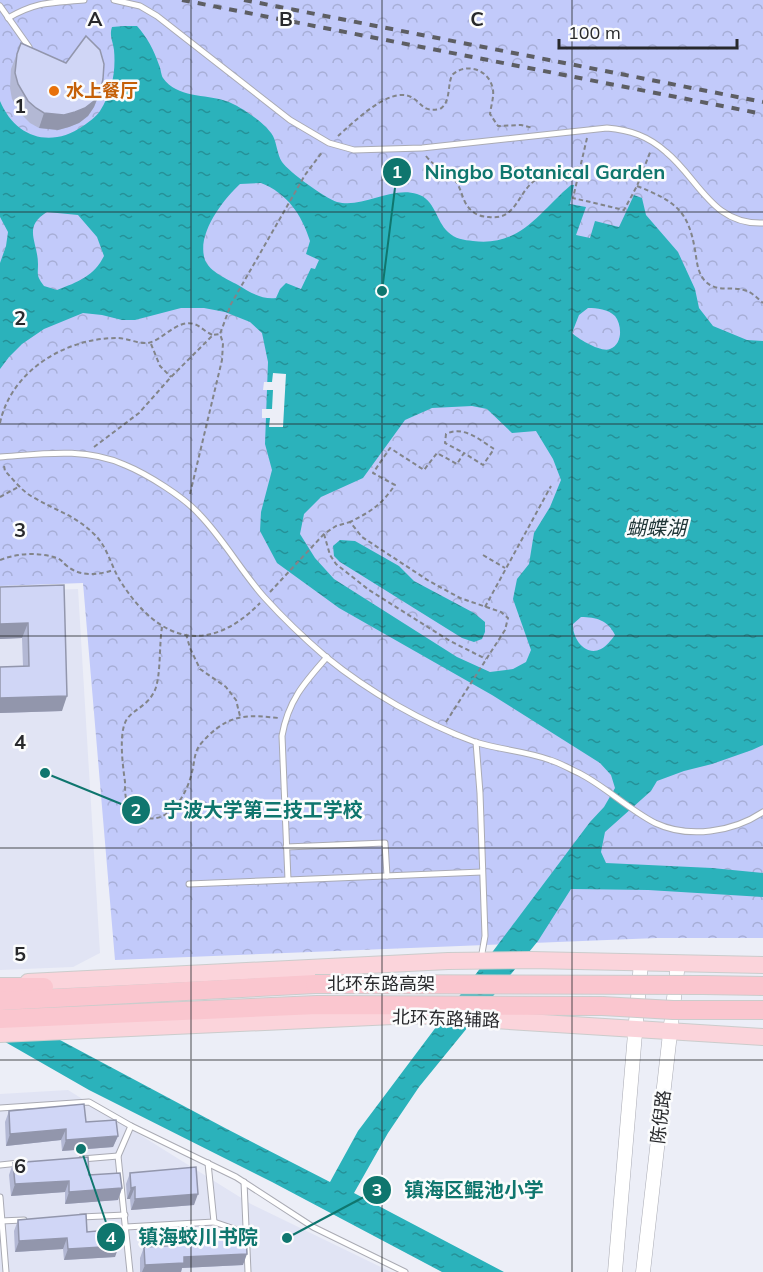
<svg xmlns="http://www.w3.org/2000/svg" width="763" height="1272" viewBox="0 0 763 1272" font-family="Mulish,'Noto Sans SC',sans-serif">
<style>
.built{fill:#e1e4f4}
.park{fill:url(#park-crowns)}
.water{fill:url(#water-ripples);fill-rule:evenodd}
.pier{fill:#eceef7}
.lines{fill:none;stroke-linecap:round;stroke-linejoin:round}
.service-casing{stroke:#aaabb4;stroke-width:7}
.tertiary-casing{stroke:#aaabb4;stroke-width:15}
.primary-casing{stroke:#cbcccc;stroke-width:18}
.trunk-casing{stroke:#cbcccc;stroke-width:20}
.path{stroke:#828489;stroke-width:2;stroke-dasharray:4.5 3;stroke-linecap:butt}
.service{stroke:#fff;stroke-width:5}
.tertiary{stroke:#fff;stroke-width:14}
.primary{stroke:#fbd4db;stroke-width:16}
.trunk{stroke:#fac6cf;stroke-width:18}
.rail{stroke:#5d5e63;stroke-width:4;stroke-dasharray:8 8;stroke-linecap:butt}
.trunk-bridge-casing{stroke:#cbcccc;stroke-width:20;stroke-linecap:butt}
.trunk-bridge{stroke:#fac6cf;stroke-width:18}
.wall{fill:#b3b8d4}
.shaded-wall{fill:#9296ac}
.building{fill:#d0d6f6;stroke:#9296ac;stroke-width:1.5}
.grid{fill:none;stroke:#28292c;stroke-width:1.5;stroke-opacity:0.55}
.food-dot{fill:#e8710a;stroke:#fbfcfd;stroke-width:2}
.labels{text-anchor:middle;stroke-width:5;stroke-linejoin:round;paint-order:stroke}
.food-label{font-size:18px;font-weight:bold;fill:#c56008;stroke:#fbfcfd;text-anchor:start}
.street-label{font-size:18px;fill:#28292c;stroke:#fbfcfd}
.water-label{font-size:20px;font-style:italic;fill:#203638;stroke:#fbfcfd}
.grid-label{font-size:20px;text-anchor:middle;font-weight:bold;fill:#28292c;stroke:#fbfcfd;stroke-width:5;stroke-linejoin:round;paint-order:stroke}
.leader{fill:none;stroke:#0f766e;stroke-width:2}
.callout-dot{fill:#0f766e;stroke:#fbfcfd;stroke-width:2}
.mark-label{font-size:18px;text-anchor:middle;font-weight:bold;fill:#fff}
.callout-label{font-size:20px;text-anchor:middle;font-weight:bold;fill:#0f766e;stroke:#fbfcfd;stroke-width:5;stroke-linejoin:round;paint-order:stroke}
</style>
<defs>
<pattern id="park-crowns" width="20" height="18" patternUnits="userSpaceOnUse" patternTransform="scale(1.5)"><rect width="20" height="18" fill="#c2cafa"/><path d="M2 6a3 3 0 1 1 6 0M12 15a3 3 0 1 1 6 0" fill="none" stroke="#a7aed6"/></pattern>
<pattern id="water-ripples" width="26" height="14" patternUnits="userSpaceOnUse" patternTransform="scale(1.5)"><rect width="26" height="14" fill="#2bb2bb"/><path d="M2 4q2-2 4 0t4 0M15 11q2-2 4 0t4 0" fill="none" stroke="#259198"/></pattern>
</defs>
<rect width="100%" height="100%" fill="#eceef7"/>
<g class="built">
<polygon points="78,589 100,953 73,967 0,970 0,592"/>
<polygon points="68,1090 251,1204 391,1272 0,1272 0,1094"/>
</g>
<polygon class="park" points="0,0 763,0 763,938 657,938 115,960 83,583 0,586"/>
<g class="water">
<path d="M 124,26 L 137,26 C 147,37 154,50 159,65 C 161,69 161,75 163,78 C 177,98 205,94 226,101 C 235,104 246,111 254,117 C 260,121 269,129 273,136 C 277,144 277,154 282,162 C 289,172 325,198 337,202 C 362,209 391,186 417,194 C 435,199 436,221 448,232 C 455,239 464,240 473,241 C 521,247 539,212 571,185 L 574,185 L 570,204 L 586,207 L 576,235 L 590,238 L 595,221 L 619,227 L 634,195 L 642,198 L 646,215 L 678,252 L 695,289 L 699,308 L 713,326 L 747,340 L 763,341 L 763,745 L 752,750 L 712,764 L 684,771 L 657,781 L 651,791 L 605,832 L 601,852 L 606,863 L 712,868 L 763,873 L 763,897 L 648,890 L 571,889 L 538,941 L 419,1087 L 388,1133 L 354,1193 L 504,1272 L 442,1272 L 272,1182 L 89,1090 L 0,1039 L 0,1008 L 225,1128 L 330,1182 L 358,1131 L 590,822 L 604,807 L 615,788 L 611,775 L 600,763 L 492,695 L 339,608 L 277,563 L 260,531 L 261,512 L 272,470 L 265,444 L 268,362 L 262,333 L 250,322 L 225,312 L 204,308 L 181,308 L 135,320 L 122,320 L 102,315 L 83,313 L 44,329 L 22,344 L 9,357 L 0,369 L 0,263 L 6,246 L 8,232 L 0,217 L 0,101 C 15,137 50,149 83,126 C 89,122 96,117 100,111 C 112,92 116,72 114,50 C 113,41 109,36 112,27 ZM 261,183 C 287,193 302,215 310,241 L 306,254 L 319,260 L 315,269 L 311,268 L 301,289 L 286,283 L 280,289 L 276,298 C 263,300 249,292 238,285 C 227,279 210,272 205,260 C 196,234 223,200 240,184 ZM 47,212 L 78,215 L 97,237 L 104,256 C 94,276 78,282 57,290 L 44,286 C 36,275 38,275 38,264 C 38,242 22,227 47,212 ZM 588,308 C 597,308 608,309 615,316 C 622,325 623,344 610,349 C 602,353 578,339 572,333 L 579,315 ZM 472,406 L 487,409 L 512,433 L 536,431 L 553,459 L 561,480 L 550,507 L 534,533 L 529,564 L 517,579 L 513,599 L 531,650 L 526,662 L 513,669 L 490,672 L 457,657 L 334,579 L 315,558 L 300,534 L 304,514 L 321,497 L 363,478 L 405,420 L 432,408 ZM 581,617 C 596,617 608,620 615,635 C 611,640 607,646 601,649 C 585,657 572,638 573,624 Z"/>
<polygon points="340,540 355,541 399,566 414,581 474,613 485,622 485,632 482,639 474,642 462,638 340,562 334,556 333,546"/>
</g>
<polygon class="pier" points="273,373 286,374 283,427 269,427 270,418 262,418 262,409 272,409 273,390 263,390 264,382 272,382"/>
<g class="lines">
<defs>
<g id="service">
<path d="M 114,0 L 140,6 L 157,16 L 290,120 L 329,143 L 354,150 L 422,148 L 607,128 C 630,130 648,136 666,152 C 699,179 712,225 763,223"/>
<polyline points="0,6 29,47"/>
<path d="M 8,18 C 38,1 51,3 84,0"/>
<path d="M 0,457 C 42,454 85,447 125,465 C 147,474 184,497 200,515 C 224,540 241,571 264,597 C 283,618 305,639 326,657 C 369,692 423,723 475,742 C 500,750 526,751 550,760 C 560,763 570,769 579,773 C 606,787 628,809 655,823 C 689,839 733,832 763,812"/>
<path d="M 327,657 C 304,683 288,701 282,736 L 288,880 L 482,872"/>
<polyline points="476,742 480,793 485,936 481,959"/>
<polyline points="286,847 385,843 387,876"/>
<polyline points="189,884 288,880"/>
<polyline points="0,1108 89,1102 131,1126 236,1177 313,1227 405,1272"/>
<polyline points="82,1159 118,1156"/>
<polyline points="0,1165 19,1163"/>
<polyline points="244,1182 248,1272"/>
<polyline points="0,1197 6,1272"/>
<polyline points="81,1217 125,1215"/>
<polyline points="0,1221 24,1220"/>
<polyline points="214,1222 246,1233"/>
<polyline points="126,1227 214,1222 208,1163"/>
<polyline points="130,1272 118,1156 131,1126"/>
</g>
<g id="tertiary">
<polyline points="615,1272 641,962"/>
<polyline points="643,1272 678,963"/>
</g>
<g id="primary">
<polyline points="28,982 448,961 531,960 763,965"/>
<polyline points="0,1034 415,1015 763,1037"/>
</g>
<g id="trunk">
<polyline points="703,985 763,986"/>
<polyline points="0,987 44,987"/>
<polyline points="0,1001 315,984"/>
<polyline points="0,1019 317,1005 602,1006"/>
</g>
</defs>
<use href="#service" class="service-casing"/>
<use href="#tertiary" class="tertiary-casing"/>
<use href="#primary" class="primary-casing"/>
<use href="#trunk" class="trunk-casing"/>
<g class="path">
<path d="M 338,136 C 353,123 389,86 411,97 C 424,104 421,112 440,109 C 451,102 447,87 452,75 C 466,62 490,69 493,90 C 494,97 491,106 490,114 L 498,126 L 521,125 L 533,128"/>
<polyline points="587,138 573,198 624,210 637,186 651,150"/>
<path d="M 426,156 C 434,167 446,170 454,179 C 463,189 461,202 472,211 C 476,215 483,217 489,217 C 517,221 518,190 537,179 C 548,172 565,172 578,175"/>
<path d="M 637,186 C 674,201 688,209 695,250 C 697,261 697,272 705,281 C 717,293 730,286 744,290 C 752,292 757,298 763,303"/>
<polyline points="151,344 160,366 171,377"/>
<path d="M 0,423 C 11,371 65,338 117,338 C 127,338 138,344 148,343 C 163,340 177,319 194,324 C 201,326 206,333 213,335"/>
<polyline points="94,447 139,413 171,377 213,335 220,334"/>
<path d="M 4,466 L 5,471 C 13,479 21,490 31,496 C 54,510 75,515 94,534 C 108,547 111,567 121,582 C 159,642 208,656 260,603"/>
<polyline points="190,494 222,360 223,343 220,334 231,304 305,175 323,151"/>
<polyline points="0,497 20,486"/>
<polyline points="324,534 330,555 336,564 369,590 450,641 486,659"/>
<polyline points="483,555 505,568"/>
<path d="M 0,560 C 18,553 38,552 57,558 C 62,560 63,563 67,566 C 80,577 99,575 113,570"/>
<polyline points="270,592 324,534 336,526 350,522"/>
<polyline points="485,607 551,486"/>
<path d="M 162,627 C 159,646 161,675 155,690 C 148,706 134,709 127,719 C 118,732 123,767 125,782 C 125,793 125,805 133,812 C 163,833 186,799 192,772 C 194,765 194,757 197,750 C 199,745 204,740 208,736 C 232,713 249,715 279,718"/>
<polyline points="186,634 190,648 200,669 226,687 236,700 240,716"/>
<path d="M 446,722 L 505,630 L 508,618 L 501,612 L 460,598 L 429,581 L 362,537 L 350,522 C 372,511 381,505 395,485 L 373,473 L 390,448 L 424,470 L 437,453 L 457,464 L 464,453 L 445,443 L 446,434 C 463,425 480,440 494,449 L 483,465 L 464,453"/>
</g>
<use href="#service" class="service"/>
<use href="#tertiary" class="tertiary"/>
<use href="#primary" class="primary"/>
<use href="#trunk" class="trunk"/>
<g class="rail">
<polyline points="182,0 763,114"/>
<polyline points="244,0 763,102"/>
</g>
<defs>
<g id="trunk-bridge">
<polyline points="315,984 703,985"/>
<polyline points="602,1006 673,1010 763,1010"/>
</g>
</defs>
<use href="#trunk-bridge" class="trunk-bridge-casing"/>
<use href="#trunk-bridge" class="trunk-bridge"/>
</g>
<g class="wall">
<polygon points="21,43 100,92 94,107 88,116 79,123 69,127 58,130 39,128 30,123 23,116 12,99 10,88 11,69"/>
<polygon points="64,585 62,711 0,713 0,667 23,666 22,638 0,639"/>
<polygon points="9,1111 86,1122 118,1136 113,1147 62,1151 61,1140 6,1146 5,1122"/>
<polygon points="13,1163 89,1175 122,1188 118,1200 65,1204 65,1192 11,1196 9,1175"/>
<polygon points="130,1173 194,1205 131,1210 130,1199 127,1199 126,1184"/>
<polygon points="18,1220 87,1232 115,1257 64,1260 63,1249 15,1252 14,1231"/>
<polygon points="180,1235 243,1265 182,1268 181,1272 140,1272 140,1258 144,1247 177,1245"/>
</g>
<g class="shaded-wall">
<polygon points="100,92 94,107 88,116 79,123 69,127 58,130 39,128 44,113"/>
<polygon points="28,623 22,638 0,639 0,624"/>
<polygon points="67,696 62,711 0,713 0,698"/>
<polygon points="66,1129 61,1140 6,1146 10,1134"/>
<polygon points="118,1136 113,1147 62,1151 66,1140"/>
<polygon points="69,1181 65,1192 11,1196 15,1184"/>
<polygon points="135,1187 130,1199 127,1199 131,1188"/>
<polygon points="122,1188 118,1200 65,1204 69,1192"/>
<polygon points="198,1194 194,1205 131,1210 135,1199"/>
<polygon points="67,1238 63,1249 15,1252 19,1241"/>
<polygon points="119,1246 115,1257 64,1260 68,1249"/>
<polygon points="247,1254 243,1265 182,1268 181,1272 142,1272 145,1265 184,1257"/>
</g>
<g class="building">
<polygon points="86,36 100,50 104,64 103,79 100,92 94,101 85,108 75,112 64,115 44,113 36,108 28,101 18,84 15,73 17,54 21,43 66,63"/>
<polygon points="64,585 67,696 0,698 0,667 29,666 28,623 0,624 0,587"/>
<polygon points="84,1104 86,1122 116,1120 118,1136 66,1140 66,1129 10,1134 9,1111"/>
<polygon points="88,1157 89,1175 120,1173 122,1188 69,1192 69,1181 15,1184 13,1163"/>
<polygon points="196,1167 198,1194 135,1199 135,1187 131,1188 130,1173"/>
<polygon points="86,1214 87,1232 118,1229 119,1246 68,1249 67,1238 19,1241 18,1220"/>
<polygon points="246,1232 247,1254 184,1257 184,1263 145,1265 144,1247 181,1245 180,1235"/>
</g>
<path class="grid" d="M 191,0 L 191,1272M 382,0 L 382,1272M 572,0 L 572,1272M 0,212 L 763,212M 0,424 L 763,424M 0,636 L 763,636M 0,848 L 763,848M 0,1060 L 763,1060"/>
<circle class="food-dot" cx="54" cy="91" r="6"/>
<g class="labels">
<g class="food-label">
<text x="66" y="97">水上餐厅</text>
</g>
<g class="street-label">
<text x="381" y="990">北环东路高架</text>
<text transform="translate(446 1019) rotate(2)" y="6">北环东路辅路</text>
<text transform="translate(661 1117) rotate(-83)" y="6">陈倪路</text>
</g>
<g class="water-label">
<text x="656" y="535">蝴蝶湖</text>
</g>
</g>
<g class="grid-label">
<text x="95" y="26">A</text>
<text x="286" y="26">B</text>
<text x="477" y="26">C</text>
<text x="20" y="113">1</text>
<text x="20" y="325">2</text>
<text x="20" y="537">3</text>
<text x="20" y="749">4</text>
<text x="20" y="961">5</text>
<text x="20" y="1173">6</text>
</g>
<path class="leader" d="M382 291L397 172M45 773L136 810M287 1238L377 1190M81 1149L111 1237"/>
<g class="callout-dot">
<circle cx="382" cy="291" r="6"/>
<circle cx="45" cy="773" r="6"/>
<circle cx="287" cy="1238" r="6"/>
<circle cx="81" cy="1149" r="6"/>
<circle cx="397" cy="172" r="15"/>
<circle cx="136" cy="810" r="15"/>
<circle cx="377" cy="1190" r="15"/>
<circle cx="111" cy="1237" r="15"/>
</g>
<g class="mark-label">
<text x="397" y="178">1</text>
<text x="136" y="816">2</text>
<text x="377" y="1196">3</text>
<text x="111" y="1244">4</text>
</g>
<g class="callout-label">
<text x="545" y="179">Ningbo Botanical Garden</text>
<text x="263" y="817">宁波大学第三技工学校</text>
<text x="474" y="1197">镇海区鲲池小学</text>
<text x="198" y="1244">镇海蛟川书院</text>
</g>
<path d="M559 39v9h178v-9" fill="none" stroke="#28292c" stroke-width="3"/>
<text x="568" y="39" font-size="18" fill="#28292c" stroke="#fbfcfd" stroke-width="4.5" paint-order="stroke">100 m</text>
</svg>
